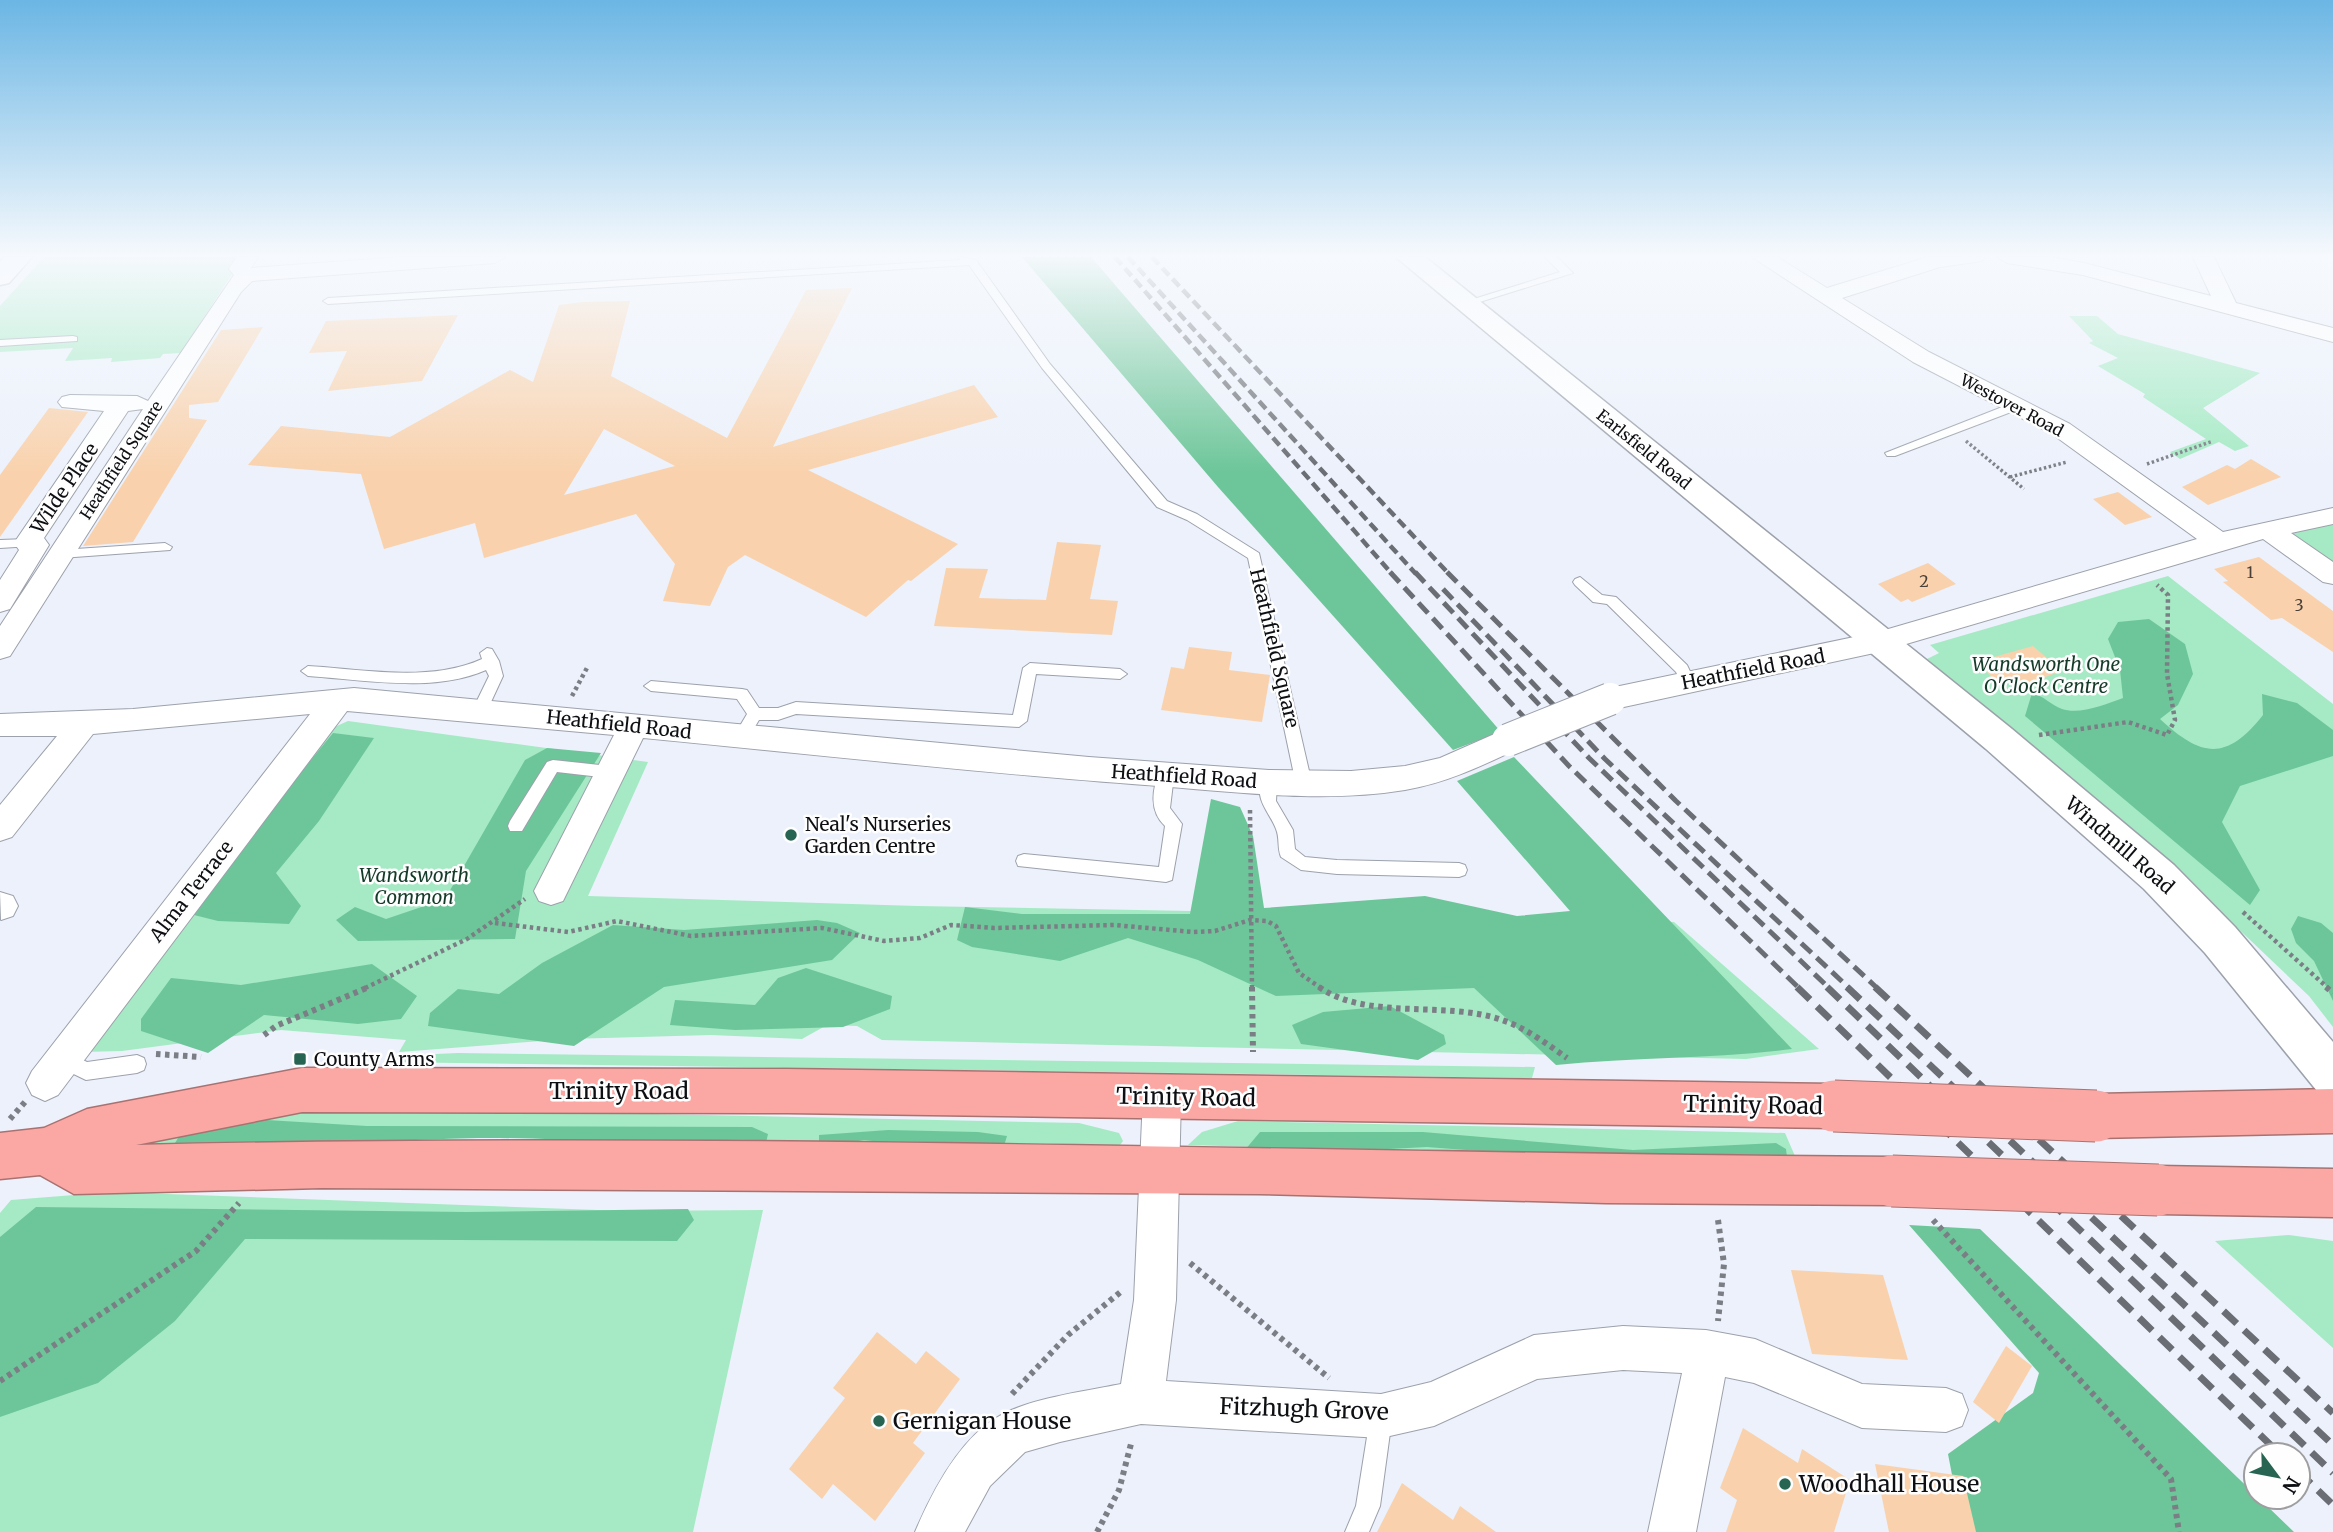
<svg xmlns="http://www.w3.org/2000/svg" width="2333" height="1532" viewBox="0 0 2333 1532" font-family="Merriweather,serif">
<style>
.green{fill:#a5eac4}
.forest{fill:#6dc699}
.building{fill:#f9d2ad;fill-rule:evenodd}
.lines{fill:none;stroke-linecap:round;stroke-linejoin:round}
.lane-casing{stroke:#9ca1ab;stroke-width:2}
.street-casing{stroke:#9ca1ab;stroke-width:2}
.secondary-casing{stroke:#9ca1ab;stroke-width:3}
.highway-casing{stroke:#a87271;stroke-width:3}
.path-far2{stroke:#7b7e85;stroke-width:3.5;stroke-dasharray:2.5 2.5;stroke-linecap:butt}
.path-far1{stroke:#7b7e85;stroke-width:4.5;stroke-dasharray:3.5 3.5;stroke-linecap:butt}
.path{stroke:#7b7e85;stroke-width:6;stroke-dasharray:4.5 4.5;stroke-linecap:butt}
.lane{fill:#fff;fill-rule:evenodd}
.street{fill:#fff;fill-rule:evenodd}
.secondary{fill:#fff;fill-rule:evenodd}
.highway{fill:#fba8a4;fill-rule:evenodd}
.rail-far2{stroke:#6a6d73;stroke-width:4.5;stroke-dasharray:10 5;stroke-linecap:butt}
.rail-far1{stroke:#6a6d73;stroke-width:5;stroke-dasharray:14 7;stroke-linecap:butt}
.rail{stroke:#6a6d73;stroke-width:7;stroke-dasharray:18 10;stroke-linecap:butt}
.street-bridge-casing{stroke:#9ca1ab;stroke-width:34;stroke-linecap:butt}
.highway-bridge-casing{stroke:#a87271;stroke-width:53;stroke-linecap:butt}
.street-bridge{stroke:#fff;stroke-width:32}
.highway-bridge{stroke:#fba8a4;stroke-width:51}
.poi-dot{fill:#276552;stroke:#fefefe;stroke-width:2.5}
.labels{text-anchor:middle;stroke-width:5;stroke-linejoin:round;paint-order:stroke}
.far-street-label{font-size:16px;fill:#0d0f12;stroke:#fefefe}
.number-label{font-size:16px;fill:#484039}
.street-label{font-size:19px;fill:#0d0f12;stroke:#fefefe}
.park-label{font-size:19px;font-style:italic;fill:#143b29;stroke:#fefefe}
.poi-label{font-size:19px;fill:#0d0f12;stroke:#fefefe;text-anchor:start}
.near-street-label{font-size:23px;fill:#0d0f12;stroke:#fefefe}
.near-poi-label{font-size:23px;fill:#0d0f12;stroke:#fefefe;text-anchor:start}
</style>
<rect width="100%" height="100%" fill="#ecf1fb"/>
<g class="green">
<polygon points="44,257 243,257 181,353 163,354 160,358 111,362 112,358 65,361 73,348 0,352 0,306"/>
<polygon points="2069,316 2097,316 2118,334 2260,373 2203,408 2249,446 2235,451 2219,442 2180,459 2170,452 2206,439 2143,397 2145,394 2098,366 2118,358 2089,343 2093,341"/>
<polygon points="2333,522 2333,575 2288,533"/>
<polygon points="2168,576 2333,704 2333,1027 2309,996 2169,863 1925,660 1939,653 1930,645"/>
<polygon points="348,721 648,762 588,896 917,906 1628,919 1674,922 1819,1049 1746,1059 882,1040 857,1026 827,1025 802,1039 711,1035 568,1039 399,1052 406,1040 281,1030 122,1051 82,1052 330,729"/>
<polygon points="458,1053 1535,1067 1532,1078 388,1062 393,1056"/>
<polygon points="367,1108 1079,1123 1119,1133 1123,1141 1117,1149 476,1136 157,1151 97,1144 252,1116"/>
<polygon points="1238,1121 1785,1133 1798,1163 1188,1145 1202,1132"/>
<polygon points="112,1192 625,1211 763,1210 693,1532 0,1532 0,1213 11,1200"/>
<polygon points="2289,1235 2333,1241 2333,1348 2215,1241"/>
</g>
<g class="forest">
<polygon points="1022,257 1091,257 1501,732 1453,750 1218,487"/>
<path d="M 2149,619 L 2185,644 L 2193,674 L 2178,705 L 2160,719 C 2201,757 2226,762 2263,715 L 2262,694 L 2297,703 L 2333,730 L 2333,756 L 2240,786 L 2222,822 L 2260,890 L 2250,905 L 2025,716 L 2032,693 C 2044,696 2051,705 2062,709 C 2080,715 2106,704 2123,698 L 2120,670 L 2108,639 L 2118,622 Z"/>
<polygon points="333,733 374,738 319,821 276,873 301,906 289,924 218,921 186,913"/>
<polygon points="547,748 601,753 526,871 515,939 358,941 336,920 355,907 386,919 445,899 525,760"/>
<path d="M 1514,757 L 1792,1049 C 1714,1059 1635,1057 1556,1065 L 1474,988 L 1276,996 L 1198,960 L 1128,938 L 1060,961 L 972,947 L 957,940 L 965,907 L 1022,914 L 1190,914 L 1211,799 L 1240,807 L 1253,836 L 1264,908 L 1425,896 L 1517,916 L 1570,911 L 1457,781 Z"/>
<polygon points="2298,916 2321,923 2333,933 2333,1001 2314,961 2296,943 2291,929"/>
<polygon points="817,920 837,923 860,933 832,960 664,987 574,1046 428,1026 430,1013 458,989 499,994 542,963 613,925 684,930"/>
<polygon points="372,964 417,996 401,1019 358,1024 264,1015 208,1053 141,1031 141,1019 171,978 241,985"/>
<polygon points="806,968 892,996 890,1009 843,1027 735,1030 670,1025 675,1000 755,1005 778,978"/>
<polygon points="1390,1006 1444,1035 1446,1044 1418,1060 1301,1044 1292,1025 1323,1012"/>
<path d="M 234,1118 L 367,1126 L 752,1127 L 768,1134 L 766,1143 C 670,1150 575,1137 478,1138 C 377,1140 276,1149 175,1143 L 183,1130 Z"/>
<polygon points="888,1130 978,1132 1007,1136 1001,1156 864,1140 819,1148 819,1135"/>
<polygon points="1260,1132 1423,1132 1633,1150 1776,1143 1786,1149 1787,1157 1621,1162 1427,1147 1239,1157"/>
<polygon points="36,1207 466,1212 688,1209 694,1220 677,1241 245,1239 175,1321 98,1383 0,1417 0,1237"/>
<polygon points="1909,1225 1980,1229 2294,1532 1963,1532 1948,1454 2033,1393 2039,1373"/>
</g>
<g class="building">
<path d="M 852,288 L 773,447 L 974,385 L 998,417 L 808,470 L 958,544 L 911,581 L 908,580 L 866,617 L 745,555 L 728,567 L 710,606 L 663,601 L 675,564 L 636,514 L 484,558 L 475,523 L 384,549 L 361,474 L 248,465 L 281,426 L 390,437 L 510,370 L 533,382 L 559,305 L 583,302 L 630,301 L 611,376 L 727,438 L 806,290 ZM 604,429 L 675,466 L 564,495 Z"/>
<polygon points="458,315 422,381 328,391 347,351 309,353 326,321"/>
<polygon points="263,327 218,402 189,405 189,418 207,420 133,542 83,546 221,330"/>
<polygon points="49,408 88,412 0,537 0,475"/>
<polygon points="2251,459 2281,477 2208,505 2182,487 2227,465 2235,469"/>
<polygon points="2118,492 2152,517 2125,525 2093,499"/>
<polygon points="1057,542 1101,545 1090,599 1118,601 1112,635 934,626 946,568 988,569 979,598 1046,600"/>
<polygon points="2259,557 2333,611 2333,652 2282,618 2271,620 2223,582 2228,581 2214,569"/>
<polygon points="1928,563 1956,584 1912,602 1908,599 1901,602 1878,584"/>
<polygon points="2033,646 2062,671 2020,686 2011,677 1996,681 1976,662"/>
<polygon points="1189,647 1232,652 1229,670 1270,675 1262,722 1161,710 1171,667 1184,669"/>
<polygon points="1791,1270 1883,1275 1908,1360 1812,1354"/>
<polygon points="877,1332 916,1364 926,1351 960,1379 913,1443 925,1453 875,1521 833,1484 822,1499 789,1469 845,1398 833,1388"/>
<polygon points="2006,1346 2032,1366 1999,1423 1973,1402"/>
<polygon points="1743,1428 1798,1463 1802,1449 1850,1480 1834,1532 1726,1532 1737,1500 1720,1488"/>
<polygon points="1875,1464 1963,1476 1976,1532 1889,1532"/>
<polygon points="1402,1483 1453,1520 1460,1506 1496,1532 1377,1532"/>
</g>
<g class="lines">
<defs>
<g id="lane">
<polygon points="959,257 976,260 1050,364 1167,501 1197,514 1259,553 1312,784 1310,788 1298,788 1296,784 1248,558 1187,520 1157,507 1042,368 969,265 328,304 323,301 328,298 961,260"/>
<polygon points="1545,257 1557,257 1573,273 1470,305 1461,303 1560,272"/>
<polygon points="73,336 77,337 77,341 0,346 0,340"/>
<polygon points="2015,402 2021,406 2019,409 1895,456 1887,456 1885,453"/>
<polygon points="27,539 34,543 32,546 0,548 0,540"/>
<polygon points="165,543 172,547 170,550 61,558 54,554 61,550"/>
<polygon points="1580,577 1602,595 1616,597 1687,665 1695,682 1693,686 1683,686 1676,672 1607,604 1593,602 1575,585 1573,582 1575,579"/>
<path d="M 487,648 L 492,649 L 499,661 L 503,676 L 485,715 L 480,717 L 472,711 L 489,676 L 486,670 C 434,693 365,680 308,676 L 301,671 L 308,666 C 364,669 429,683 482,659 L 480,653 Z"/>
<polygon points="1030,663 1120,669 1127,674 1120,679 1036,674 1027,721 1019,727 796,714 778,720 759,720 747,740 742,742 734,736 747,714 737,699 651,691 644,686 651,681 742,689 747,690 759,708 778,708 796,702 1013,715 1023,668"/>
<polygon points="553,760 609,766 615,768 617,772 615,776 609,778 557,772 522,831 510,831 508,826 510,821 547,762"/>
<path d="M 1166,769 L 1172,771 L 1174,775 L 1170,808 L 1182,824 L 1172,880 L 1166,882 L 1018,866 L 1016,861 L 1018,856 L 1024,854 L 1159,867 L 1165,826 C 1149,811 1152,789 1160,771 Z"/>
<path d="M 1269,776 L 1275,778 L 1277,782 L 1276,801 L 1293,830 L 1295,849 L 1305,857 L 1337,860 L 1459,863 L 1465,865 L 1467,870 L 1465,875 L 1459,877 L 1337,874 L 1301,870 L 1281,857 C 1277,848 1280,838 1276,829 C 1269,811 1253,799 1263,778 Z"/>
<polygon points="62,1050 87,1062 137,1055 144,1058 146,1064 144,1070 137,1073 86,1080 55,1065 53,1059 55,1053"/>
<polygon points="1381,1407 1389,1410 1392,1418 1380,1506 1369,1532 1345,1532 1356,1506 1370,1418 1373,1410"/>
</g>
<g id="street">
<polygon points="237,257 258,257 251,268 402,257 505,257 495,263 252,281 241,292 10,656 0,659 0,626 143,409 128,411 44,538 49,545 10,609 0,612 0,580 19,550 14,543 104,411 62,407 58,402 62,397 70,395 137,396 148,401 234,275 229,269"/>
<polygon points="1752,257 1777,257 1827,288 1928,257 1985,257 1982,261 1940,267 1842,298 1929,352 2070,424 2223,532 2333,508 2333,524 2291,533 2333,562 2333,584 2323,582 2263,539 1879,652 1610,710 1599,707 1595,699 1599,691 1610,688 1878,632 2197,539 2052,434 1913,362"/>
<polygon points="1997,257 2050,257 2084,263 2211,296 2193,257 2214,257 2236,303 2333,328 2333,342 2083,275 2007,263"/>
<path d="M 354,688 L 1089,757 L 1269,770 L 1351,771 L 1405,766 L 1440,758 L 1508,728 L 1519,732 L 1523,740 L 1519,748 C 1482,766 1446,783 1405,790 C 1320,804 1230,791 1145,785 C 978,773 811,754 643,738 L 563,901 L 551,905 L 539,901 L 534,891 L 614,735 L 347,711 L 58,1095 L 45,1101 L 32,1095 L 26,1083 L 32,1071 L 310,714 L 93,734 L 12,837 L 0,841 L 0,805 L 57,736 L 0,736 L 0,714 L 133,709 Z"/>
<polygon points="0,892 13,896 18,906 13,916 1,920"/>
<path d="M 1162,1079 L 1176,1084 L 1181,1097 L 1176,1300 L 1166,1381 L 1381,1394 L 1431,1382 L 1534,1335 L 1623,1326 L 1706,1330 L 1755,1339 L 1862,1384 L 1946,1388 L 1962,1394 L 1968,1410 L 1962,1426 L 1946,1432 L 1862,1428 L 1754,1383 L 1725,1377 L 1696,1532 L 1648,1532 L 1682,1373 L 1623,1370 L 1537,1379 L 1434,1426 L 1381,1438 L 1141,1424 L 1060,1442 L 1025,1452 L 990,1486 L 965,1532 L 915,1532 C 932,1492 958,1441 996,1418 C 1025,1399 1086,1391 1121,1384 L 1134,1300 L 1143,1097 L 1148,1084 Z"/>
</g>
<g id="secondary">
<polygon points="4,257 32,257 9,283 0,285 0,262"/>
<polygon points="1396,257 1425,257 2012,729 2174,865 2235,927 2333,1042 2333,1097 2317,1091 2205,953 2144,889 1986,749"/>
</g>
<g id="highway">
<path d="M 302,1068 L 787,1069 L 1834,1084 L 1851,1090 L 1858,1106 L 1851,1122 L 1834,1128 L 787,1113 L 302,1112 L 136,1145 C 721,1131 1307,1153 1892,1157 L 1909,1164 L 1917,1181 L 1909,1198 L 1892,1205 L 1606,1203 L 1259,1194 L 322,1188 L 74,1194 L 40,1175 L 0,1179 L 0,1133 L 44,1128 L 87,1109 Z"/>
<polygon points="2333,1089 2333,1133 2096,1138 2079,1132 2072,1116 2079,1100 2096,1094"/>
<polygon points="2158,1166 2333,1169 2333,1217 2158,1214 2141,1207 2133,1190 2141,1173"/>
</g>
</defs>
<use href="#lane" class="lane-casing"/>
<use href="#street" class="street-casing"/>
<use href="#secondary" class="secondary-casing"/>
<use href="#highway" class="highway-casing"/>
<g class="path-far2">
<polyline points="1966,441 2024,489"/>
<polyline points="2147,464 2213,441"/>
<polyline points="2010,477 2067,462"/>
</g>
<g class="path-far1">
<polyline points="572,696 588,666"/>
<polyline points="2039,735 2128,722 2167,735 2175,720 2167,674 2168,595 2157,585"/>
<polyline points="1250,810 1252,988"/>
<polyline points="2243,912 2328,988"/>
<polyline points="495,923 568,932 617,921 691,936 822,928 884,941 920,938 951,925 994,928 1114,925 1193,932 1215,931 1250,920 1267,921 1276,926 1299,973 1321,988"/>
<polyline points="365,988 467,939 525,899"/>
</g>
<g class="path">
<polyline points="1252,987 1253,1052"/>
<path d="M 1319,987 C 1367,1021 1446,1000 1502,1020 C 1526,1028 1547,1044 1567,1058"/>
<polyline points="2326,987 2333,993"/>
<polyline points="264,1035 276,1026 369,987"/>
<polyline points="156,1054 201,1057"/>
<polyline points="10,1119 25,1102"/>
<polyline points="1718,1220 1724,1264 1718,1321"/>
<polyline points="1933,1220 2171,1479 2179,1532"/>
<polyline points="1190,1263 1329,1378"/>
<polyline points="0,1381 196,1251 239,1203"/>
<polyline points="1012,1394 1068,1335 1123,1290"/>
<polyline points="1097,1532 1119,1490 1132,1440"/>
</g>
<use href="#lane" class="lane"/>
<use href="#street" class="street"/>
<use href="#secondary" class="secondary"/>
<use href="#highway" class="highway"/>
<g class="rail-far2">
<polyline points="1115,257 1392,574"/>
<polyline points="1128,257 1416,574"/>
<polyline points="1152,257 1449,574"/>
</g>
<g class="rail-far1">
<polyline points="1390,572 1569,766 1799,988"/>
<polyline points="1415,572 1589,758 1829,988"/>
<polyline points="1447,572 1676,801 1877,988"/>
<polyline points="1443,589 1605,759 1849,988"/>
</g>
<g class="rail">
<polyline points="1797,987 2281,1455"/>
<polyline points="1827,987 2333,1473"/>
<polyline points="1847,987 2333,1445"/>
<polyline points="1875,987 2333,1413"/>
<polyline points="2298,1471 2333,1505"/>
</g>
<defs>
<polyline id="street-bridge" points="1508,740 1610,699"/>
<g id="highway-bridge">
<polyline points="1834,1106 2096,1116"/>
<polyline points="1892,1181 2158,1190"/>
</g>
</defs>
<use href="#street-bridge" class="street-bridge-casing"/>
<use href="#highway-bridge" class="highway-bridge-casing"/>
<use href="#street-bridge" class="street-bridge"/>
<use href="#highway-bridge" class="highway-bridge"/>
</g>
<linearGradient id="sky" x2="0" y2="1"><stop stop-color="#6bb6e4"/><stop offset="0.54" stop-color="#f6f9fd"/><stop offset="1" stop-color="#f6f9fd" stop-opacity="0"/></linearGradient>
<rect width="2333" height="472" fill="url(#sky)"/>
<g class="poi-dot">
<circle cx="791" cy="835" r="7"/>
<rect x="293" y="1052" width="14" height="14" rx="3.5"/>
<circle cx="879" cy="1421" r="7"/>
<circle cx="1785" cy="1484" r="7"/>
</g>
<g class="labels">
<g class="far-street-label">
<text transform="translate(2012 405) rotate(28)" y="6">Westover Road</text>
<text transform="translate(1644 449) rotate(39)" y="6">Earlsfield Road</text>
<text transform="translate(121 460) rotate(-57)" y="6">Heathfield Square</text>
</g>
<g class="number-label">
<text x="2250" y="578">1</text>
<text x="1924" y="587">2</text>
<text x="2299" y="611">3</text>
</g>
<g class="street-label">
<text transform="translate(64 488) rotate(-56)" y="7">Wilde Place</text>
<text transform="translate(1275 648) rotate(77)" y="7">Heathfield Square</text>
<text transform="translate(1753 669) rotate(-11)" y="7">Heathfield Road</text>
<text transform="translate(619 724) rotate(6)" y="7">Heathfield Road</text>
<text transform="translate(1184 776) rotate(4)" y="7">Heathfield Road</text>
<text transform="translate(2120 845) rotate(41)" y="7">Windmill Road</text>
<text transform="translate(191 891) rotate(-52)" y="7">Alma Terrace</text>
</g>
<g class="park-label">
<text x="2046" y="671">Wandsworth One<tspan x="2046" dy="22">O'Clock Centre</tspan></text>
<text x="414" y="882">Wandsworth<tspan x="414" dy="22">Common</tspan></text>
</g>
<g class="poi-label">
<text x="805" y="831">Neal's Nurseries<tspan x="805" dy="22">Garden Centre</tspan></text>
<text x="314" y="1066">County Arms</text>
</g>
<g class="near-street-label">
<text x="619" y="1099">Trinity Road</text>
<text transform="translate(1186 1097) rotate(1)" y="8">Trinity Road</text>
<text transform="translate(1753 1105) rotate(1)" y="8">Trinity Road</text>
<text transform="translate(1304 1409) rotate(2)" y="8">Fitzhugh Grove</text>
</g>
<g class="near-poi-label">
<text x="893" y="1429">Gernigan House</text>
<text x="1799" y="1492">Woodhall House</text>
</g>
</g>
<g transform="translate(2277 1476) rotate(122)"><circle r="33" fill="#fefefe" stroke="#9e9ea0" stroke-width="2"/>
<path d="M0-5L12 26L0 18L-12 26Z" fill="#276552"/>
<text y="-10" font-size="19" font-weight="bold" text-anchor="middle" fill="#0d0f12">N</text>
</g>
</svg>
